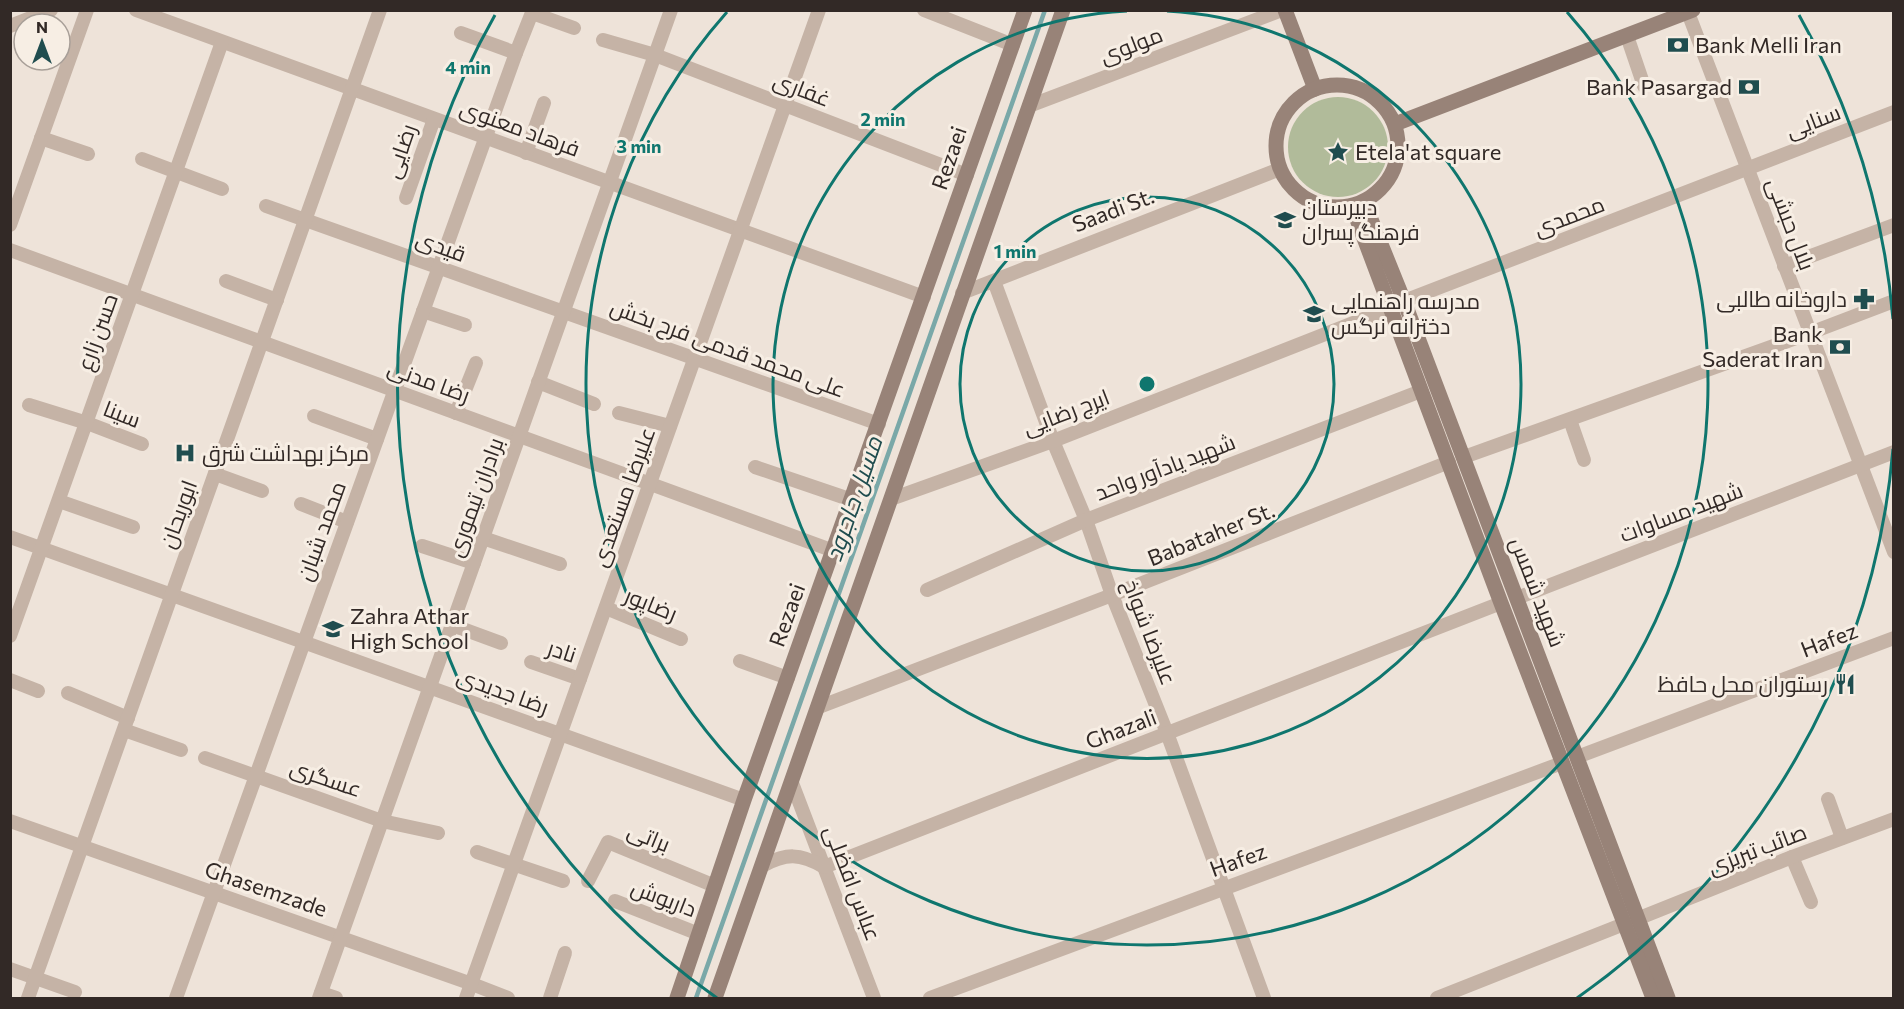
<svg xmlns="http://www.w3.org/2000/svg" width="1904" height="1009" viewBox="0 0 1904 1009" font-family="Commissioner,Cairo,sans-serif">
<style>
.green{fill:#b1bb9a}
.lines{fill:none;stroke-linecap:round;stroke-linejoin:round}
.stream{stroke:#7aa8a8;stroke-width:4.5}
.minor{stroke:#c5b3a6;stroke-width:14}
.secondary{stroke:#988378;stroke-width:15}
.ring{fill:none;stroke:#0f766e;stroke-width:3}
.labels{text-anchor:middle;stroke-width:6;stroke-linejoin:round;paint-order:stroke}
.street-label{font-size:22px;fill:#322926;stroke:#f7eee4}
.poi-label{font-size:22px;fill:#322926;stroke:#f7eee4;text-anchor:start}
.water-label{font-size:24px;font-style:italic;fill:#204d4f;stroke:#f7eee4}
.centre{fill:#0f766e;stroke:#f7eee4;stroke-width:3}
.ring-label{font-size:18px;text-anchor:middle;font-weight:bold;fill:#0f766e;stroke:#f7eee4;stroke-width:6;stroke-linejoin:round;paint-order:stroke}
</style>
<rect width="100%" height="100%" fill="#eee3d9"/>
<circle class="green" cx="1338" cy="147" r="50"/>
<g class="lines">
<polyline class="stream" points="696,998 1045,10"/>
<g class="minor">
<polyline points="136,10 924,297"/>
<polyline points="924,10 1013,45"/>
<polyline points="1687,10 1894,552"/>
<polyline points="532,13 574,28"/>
<polyline points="10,26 51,10"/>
<polyline points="461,33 516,53"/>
<polyline points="1627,36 1644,86"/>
<polyline points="603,40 655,55 967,175"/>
<polyline points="1029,106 1282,10"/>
<polyline points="41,138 88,154"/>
<polyline points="526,153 544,103"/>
<polyline points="142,159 222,189"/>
<polyline points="406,198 434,119"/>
<polyline points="266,206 879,424"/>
<polyline points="10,225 87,10"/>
<polyline points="10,250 834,551"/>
<polyline points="1784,266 1894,225"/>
<polyline points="226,281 277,300"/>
<polyline points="994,281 1053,441 1086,520 1112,595 1167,733 1264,998"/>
<polyline points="962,293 1280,169"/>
<polyline points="1404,301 1894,112"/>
<polyline points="423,311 465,325"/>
<polyline points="538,382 594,404"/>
<polyline points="29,405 87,423 142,444"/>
<polyline points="456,413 476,363"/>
<polyline points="619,413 670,426"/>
<polyline points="314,416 377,439"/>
<polyline points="1570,420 1584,460"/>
<polyline points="1464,457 1810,333 1894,301"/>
<polyline points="755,467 852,500"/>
<polyline points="215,474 262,491"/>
<polyline points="891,499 1053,441 1389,309"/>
<polyline points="59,501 133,527"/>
<polyline points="301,504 347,522"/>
<polyline points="10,537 744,800"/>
<polyline points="483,538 560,564"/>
<polyline points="422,546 474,563"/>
<polyline points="927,590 1086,520 1421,391"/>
<polyline points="1517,598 1894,452"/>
<polyline points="606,608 681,639"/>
<polyline points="452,625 501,643"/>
<polyline points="10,636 222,42"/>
<polyline points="740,661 788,678"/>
<polyline points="531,662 580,679"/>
<polyline points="10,680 38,691"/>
<polyline points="68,693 128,718"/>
<polyline points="819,707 1112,595 1449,462"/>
<polyline points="124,730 181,750"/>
<polyline points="1577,757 1894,638"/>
<polyline points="205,758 382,821 438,833"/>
<polyline points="792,783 874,998"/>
<polyline points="1828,799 1842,838"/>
<polyline points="10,821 472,984 508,998"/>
<polyline points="477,852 563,881"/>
<polyline points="1792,857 1811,902"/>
<path d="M 762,866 C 786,853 800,853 824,867 L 1501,603"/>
<polyline points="588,881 608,842 715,886"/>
<polyline points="615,901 699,934"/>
<polyline points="1637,919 1792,857 1894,819"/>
<polyline points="10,969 75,992"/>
<polyline points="321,993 336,998"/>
<polyline points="28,998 380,10"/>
<polyline points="176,998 516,53 533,10"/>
<polyline points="319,998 671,10"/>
<polyline points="466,998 819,10"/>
<polyline points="550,998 565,953"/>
<polyline points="930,998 1562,763"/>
<polyline points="1437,998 1624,924"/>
</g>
<g class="secondary">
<polyline points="1285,10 1315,89"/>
<circle cx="1337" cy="146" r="61"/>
<polyline points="1395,124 1693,10"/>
<polyline points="1364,202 1404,301 1668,998"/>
<polyline points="1352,206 1501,603 1653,998"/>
<polyline points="677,998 744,800 1025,10"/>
<polyline points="715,998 1063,10"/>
</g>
</g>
<g class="ring">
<circle cx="1147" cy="384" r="187"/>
<path d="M1167 11A374 374 0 1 1 1127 11"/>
<path d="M1567 12A561 561 0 1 1 727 12"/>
<path d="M1893 449A749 749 0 0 1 1577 998M717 998A749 749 0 0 1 495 15M1799 15A749 749 0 0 1 1893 319"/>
</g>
<defs>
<symbol id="bank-bare" viewBox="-9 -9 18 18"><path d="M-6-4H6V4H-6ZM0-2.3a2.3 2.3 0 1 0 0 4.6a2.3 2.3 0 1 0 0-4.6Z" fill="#204d4f" stroke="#f7eee4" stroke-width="2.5" paint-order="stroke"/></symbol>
<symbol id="sight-bare" viewBox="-9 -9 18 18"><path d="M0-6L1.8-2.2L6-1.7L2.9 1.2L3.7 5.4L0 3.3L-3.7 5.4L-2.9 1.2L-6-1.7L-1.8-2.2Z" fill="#204d4f" stroke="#f7eee4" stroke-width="2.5" paint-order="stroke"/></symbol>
<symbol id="school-bare" viewBox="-9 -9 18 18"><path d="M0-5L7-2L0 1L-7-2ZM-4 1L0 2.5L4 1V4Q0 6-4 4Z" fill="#204d4f" stroke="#f7eee4" stroke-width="2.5" paint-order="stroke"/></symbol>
<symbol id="pharmacy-bare" viewBox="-9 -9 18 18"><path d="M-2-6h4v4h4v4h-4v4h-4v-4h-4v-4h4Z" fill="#204d4f" stroke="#f7eee4" stroke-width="2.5" paint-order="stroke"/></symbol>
<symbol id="hospital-bare" viewBox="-9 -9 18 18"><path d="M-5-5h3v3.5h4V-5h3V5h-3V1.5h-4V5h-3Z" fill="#204d4f" stroke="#f7eee4" stroke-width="2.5" paint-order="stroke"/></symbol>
<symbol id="restaurant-bare" viewBox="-9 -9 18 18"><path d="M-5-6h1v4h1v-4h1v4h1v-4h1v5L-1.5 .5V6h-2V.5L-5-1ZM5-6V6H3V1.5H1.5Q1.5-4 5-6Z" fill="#204d4f" stroke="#f7eee4" stroke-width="2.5" paint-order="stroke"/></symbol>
</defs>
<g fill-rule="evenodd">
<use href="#bank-bare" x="1663" y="30" width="30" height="30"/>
<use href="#bank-bare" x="1734" y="72" width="30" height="30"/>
<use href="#sight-bare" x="1323" y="137" width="30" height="30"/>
<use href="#school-bare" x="1270" y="205" width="30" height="30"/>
<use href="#pharmacy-bare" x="1849" y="284" width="30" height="30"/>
<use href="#school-bare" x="1299" y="299" width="30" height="30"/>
<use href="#bank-bare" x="1825" y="332" width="30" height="30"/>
<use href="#hospital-bare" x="170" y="438" width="30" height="30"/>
<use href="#school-bare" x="318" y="614" width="30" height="30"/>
<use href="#restaurant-bare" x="1830" y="669" width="30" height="30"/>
</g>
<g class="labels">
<g class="street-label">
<text transform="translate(1131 45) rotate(-21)" y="8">مولوی</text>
<text transform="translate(802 89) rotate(21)" y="8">غفاری</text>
<text transform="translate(1813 121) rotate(-21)" y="8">سنایی</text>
<text transform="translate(520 128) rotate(20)" y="8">فرهاد معنوی</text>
<text transform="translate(400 151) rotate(-71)" y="8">رضایی</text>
<text transform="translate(949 158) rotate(-71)" y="8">Rezaei</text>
<text transform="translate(1113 210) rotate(-21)" y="8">Saadi St.</text>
<text transform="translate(1569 216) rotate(-21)" y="8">محمدی</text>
<text transform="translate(1791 224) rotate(69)" y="8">بلال حبشی</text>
<text transform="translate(441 246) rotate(20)" y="8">قیدی</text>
<text transform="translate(97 332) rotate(-70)" y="8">حسن زارع</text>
<text transform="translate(728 348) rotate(20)" y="8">علی محمد قدمی فرح بخش</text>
<text transform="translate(429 381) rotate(20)" y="8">رضا مدنی</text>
<text transform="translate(1066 412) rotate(-21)" y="8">ایرج رضایی</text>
<text transform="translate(122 414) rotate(21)" y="8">سینا</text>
<text transform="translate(1165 467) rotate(-21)" y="8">شهید یادآور واحد</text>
<text transform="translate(475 497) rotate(-70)" y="8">برادران تیموری</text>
<text transform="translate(623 497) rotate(-70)" y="8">علیرضا مستعدی</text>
<text transform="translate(1681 512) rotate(-21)" y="8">شهید مساوات</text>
<text transform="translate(178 514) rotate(-70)" y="8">ابوریحان</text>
<text transform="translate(321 531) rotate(-70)" y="8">محمد شبان</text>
<text transform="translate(1211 534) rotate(-22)" y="8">Babataher St.</text>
<text transform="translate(1538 592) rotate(69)" y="8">شهید شمس</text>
<text transform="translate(651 604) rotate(22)" y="8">رضاپور</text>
<text transform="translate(787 615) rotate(-70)" y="8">Rezaei</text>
<text transform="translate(1150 632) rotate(69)" y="8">علیرضا شواخ</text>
<text transform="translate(1829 640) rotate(-21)" y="8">Hafez</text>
<text transform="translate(562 651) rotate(18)" y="8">نادر</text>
<text transform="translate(503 691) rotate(20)" y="8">رضا جدیدی</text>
<text transform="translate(1121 729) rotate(-21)" y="8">Ghazali</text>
<text transform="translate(326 778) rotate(19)" y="8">عسگری</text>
<text transform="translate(649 837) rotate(22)" y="8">براتی</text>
<text transform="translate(1757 849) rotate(-21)" y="8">صائب تبریزی</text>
<text transform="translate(1238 860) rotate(-20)" y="8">Hafez</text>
<text transform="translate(853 883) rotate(69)" y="8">عباس افضلی</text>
<text transform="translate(266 889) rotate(19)" y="8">Ghasemzade</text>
<text transform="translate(664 898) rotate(21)" y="8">داریوش</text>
</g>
<g class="poi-label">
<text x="1695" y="53">Bank Melli Iran</text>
<text x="1732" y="95" text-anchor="end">Bank Pasargad</text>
<text x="1355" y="160">Etela'at square</text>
<text x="1302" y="215">دبیرستان<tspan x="1302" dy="25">فرهنگ پسران</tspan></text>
<text x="1847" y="307" text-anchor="end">داروخانه طالبی</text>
<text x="1331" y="309">مدرسه راهنمایی<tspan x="1331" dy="25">دخترانه نرگس</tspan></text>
<text x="1823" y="342" text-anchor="end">Bank<tspan x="1823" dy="25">Saderat Iran</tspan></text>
<text x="202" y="461">مرکز بهداشت شرق</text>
<text x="350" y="624">Zahra Athar<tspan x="350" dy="25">High School</tspan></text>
<text x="1828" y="692" text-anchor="end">رستوران محل حافظ</text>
</g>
<g class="water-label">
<text transform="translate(854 499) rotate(-71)" y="8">مسیل جاجرود</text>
</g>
</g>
<circle cx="1147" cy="384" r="9" class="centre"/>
<g class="ring-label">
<text x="468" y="74">4 min</text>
<text x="883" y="126">2 min</text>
<text x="639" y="153">3 min</text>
<text x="1015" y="258">1 min</text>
</g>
<rect width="1904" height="1009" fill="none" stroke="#322926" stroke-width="24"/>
<g transform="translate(42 42)"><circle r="28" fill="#f7eee4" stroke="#a89f98" stroke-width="1.5"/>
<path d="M0-4.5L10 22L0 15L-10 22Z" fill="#204d4f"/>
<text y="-9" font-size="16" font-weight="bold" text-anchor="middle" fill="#322926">N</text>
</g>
</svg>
